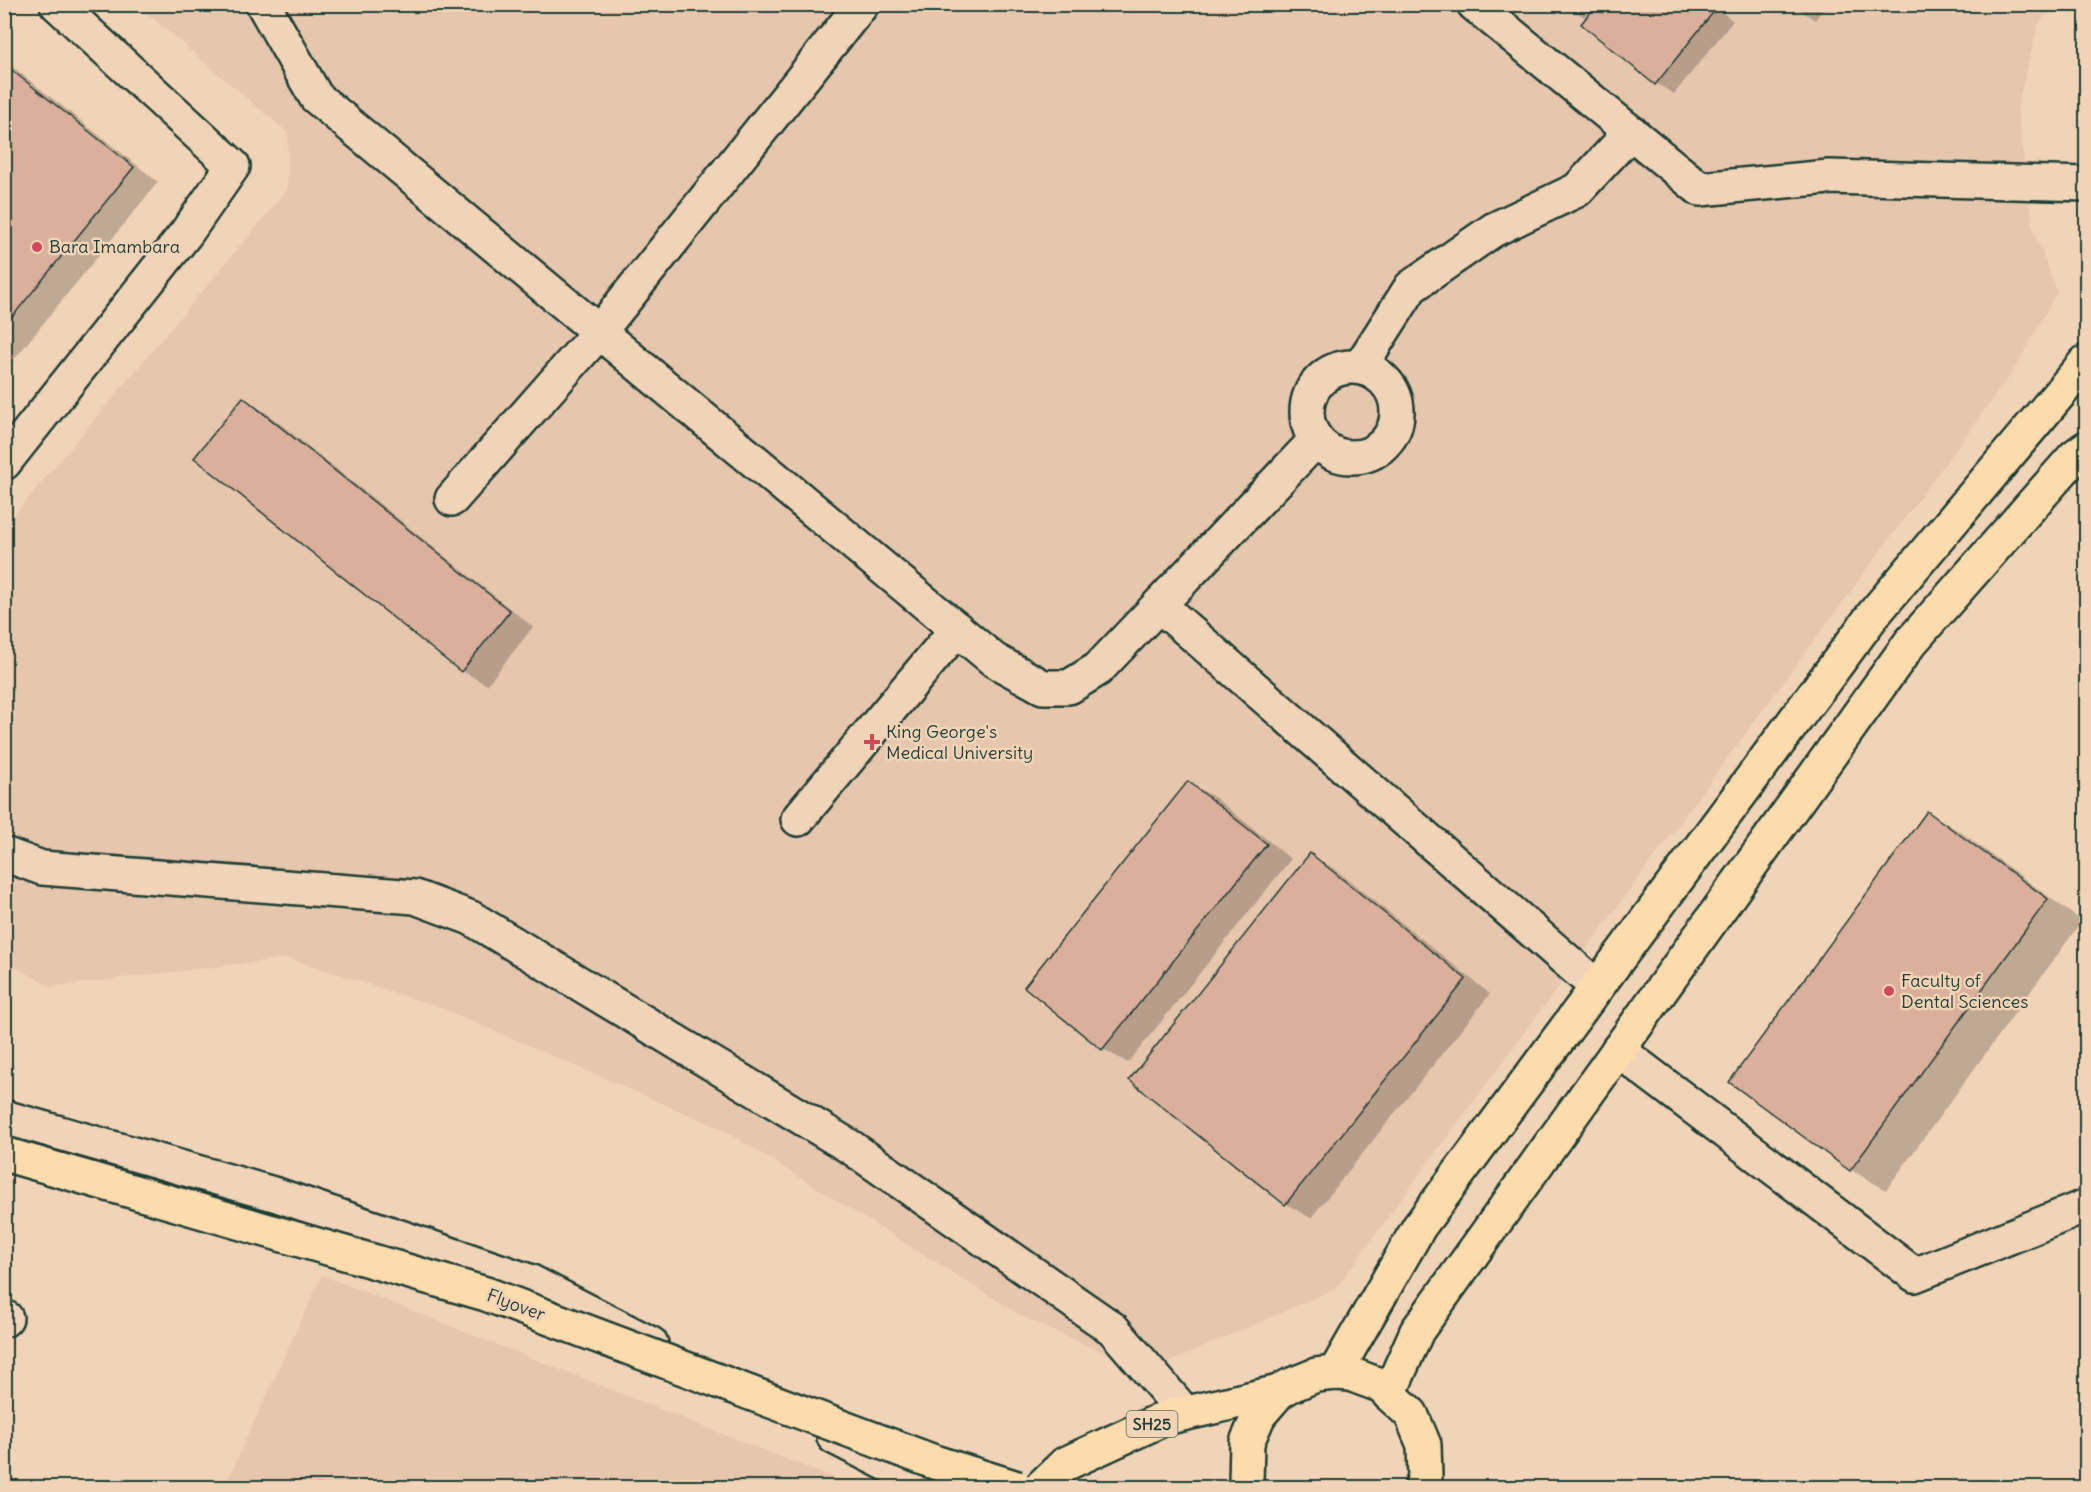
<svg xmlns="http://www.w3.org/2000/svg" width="2091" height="1492" viewBox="0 0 2091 1492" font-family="Delius,sans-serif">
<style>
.built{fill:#e6c6ad}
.shadow{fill:#0003}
.building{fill:#daaf9c;stroke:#1f3d34;stroke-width:1.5}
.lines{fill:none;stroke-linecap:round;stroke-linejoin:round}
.minor-casing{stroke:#1f3d34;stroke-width:38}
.major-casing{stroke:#1f3d34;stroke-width:38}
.minor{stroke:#f1d4b7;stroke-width:33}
.major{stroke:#fcdcac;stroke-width:33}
.major-bridge-casing{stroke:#1f3d34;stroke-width:38;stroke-linecap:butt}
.major-bridge{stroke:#fcdcac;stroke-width:33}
.poi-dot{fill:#d1495b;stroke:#f1d4b7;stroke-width:2}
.labels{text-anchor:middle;stroke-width:5;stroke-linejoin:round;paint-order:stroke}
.shield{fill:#f1d4b7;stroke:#5e6a5b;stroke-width:1.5}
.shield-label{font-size:16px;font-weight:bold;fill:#1f3d34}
.poi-label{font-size:18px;fill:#1f3d34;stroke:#f1d4b7;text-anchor:start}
.street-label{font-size:18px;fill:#1f3d34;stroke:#f1d4b7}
</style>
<rect width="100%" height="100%" fill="#f1d4b7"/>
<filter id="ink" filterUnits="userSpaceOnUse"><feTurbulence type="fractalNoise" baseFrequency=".0167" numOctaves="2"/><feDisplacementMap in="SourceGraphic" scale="12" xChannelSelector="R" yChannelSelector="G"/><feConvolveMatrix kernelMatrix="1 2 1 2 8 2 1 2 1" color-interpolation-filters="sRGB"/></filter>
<g filter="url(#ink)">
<g class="built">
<polygon points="137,5 2055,5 2038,25 2017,108 2033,228 2057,292 2015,369 1335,1289 1147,1372 1025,1318 722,1129 439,1007 287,958 51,987 5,961 5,526 287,190 288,133"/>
<polygon points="322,1275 856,1487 224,1487"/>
</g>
<g class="shadow">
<polygon points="1565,4 1712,4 1733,21 1674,94 1656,83 1587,19"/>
<polygon points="1791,4 1827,4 1815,20"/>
<polygon points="4,60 158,182 4,372"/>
<polygon points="243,399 268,414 533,627 487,685 462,671 197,458"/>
<polygon points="1189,783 1214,797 1291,859 1128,1063 1103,1049 1026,987"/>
<polygon points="1928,813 1962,833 2082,921 1886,1190 1851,1170 1731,1082"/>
<polygon points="1310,855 1335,869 1490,994 1311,1218 1286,1204 1131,1079"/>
<polygon points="317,1483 331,1488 315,1488"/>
</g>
<g class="building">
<polygon points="1597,4 1709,4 1715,10 1655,85 1581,24"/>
<polygon points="4,64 134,167 4,327"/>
<polygon points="243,397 510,611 461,672 194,458"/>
<polygon points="1188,781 1267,844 1102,1050 1024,987"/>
<polygon points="1927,811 2048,899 1850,1171 1729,1082"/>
<polygon points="1310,853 1466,979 1285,1205 1129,1080"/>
</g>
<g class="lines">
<defs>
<g id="minor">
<polyline points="263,4 316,97 994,660 1043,687 1069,687 1098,669 1316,440"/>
<polyline points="1474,4 1700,189 1829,177 2086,184"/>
<circle cx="1352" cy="412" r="45"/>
<polyline points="1360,367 1411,287 1493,230 1577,190 1631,132"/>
<polyline points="4,463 187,232 233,166 57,4"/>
<polyline points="452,499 599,332 862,4"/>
<polyline points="1159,605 1597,987"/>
<polyline points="798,819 957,629"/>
<polyline points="4,854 42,868 415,897 471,918 852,1148 1113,1329 1185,1413"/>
<polyline points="1618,1050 1915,1275 2086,1206"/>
<polyline points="4,1117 277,1195 529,1281 651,1344"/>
<polyline points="4,1320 6,1318"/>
<polyline points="834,1437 934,1488"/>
</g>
<g id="major">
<polyline points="1335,1373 1419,1227 1873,615 2086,362"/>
<polyline points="1389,1394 1417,1331 1910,643 2075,456 2086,448"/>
<polyline points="1040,1488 1065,1464 1165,1418 1279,1392"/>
<polyline points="1248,1488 1246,1483 1247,1442 1259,1415 1279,1392 1289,1386 1316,1375 1335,1373 1350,1374 1385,1387 1389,1394 1411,1414 1424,1445 1425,1477 1421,1488"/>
</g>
</defs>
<use href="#minor" class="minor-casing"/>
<use href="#major" class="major-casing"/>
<use href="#minor" class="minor"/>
<use href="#major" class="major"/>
<defs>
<polyline id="major-bridge" points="4,1154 486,1294 937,1463 1017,1488"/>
</defs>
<use href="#major-bridge" class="major-bridge-casing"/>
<use href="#major-bridge" class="major-bridge"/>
</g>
</g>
<g class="poi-dot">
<circle cx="37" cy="247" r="6"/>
<path d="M869 733h6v6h6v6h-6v6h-6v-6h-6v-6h6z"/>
<circle cx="1889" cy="991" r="6"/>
</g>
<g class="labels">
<rect class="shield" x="1126.5" y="1411" width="51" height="26" rx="4.5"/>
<g class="shield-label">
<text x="1152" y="1430">SH25</text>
</g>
<g class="poi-label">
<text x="49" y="253">Bara Imambara</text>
<text x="886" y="738">King George's<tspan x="886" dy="21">Medical University</tspan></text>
<text x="1901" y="987">Faculty of<tspan x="1901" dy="21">Dental Sciences</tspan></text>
</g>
<g class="street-label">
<text transform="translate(516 1305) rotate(20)" y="6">Flyover</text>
</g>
</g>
<rect width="2091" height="1492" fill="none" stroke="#f1d4b7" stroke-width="24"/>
<rect x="12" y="12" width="2067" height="1468" fill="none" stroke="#1f3d34" stroke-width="2" filter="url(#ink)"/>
</svg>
